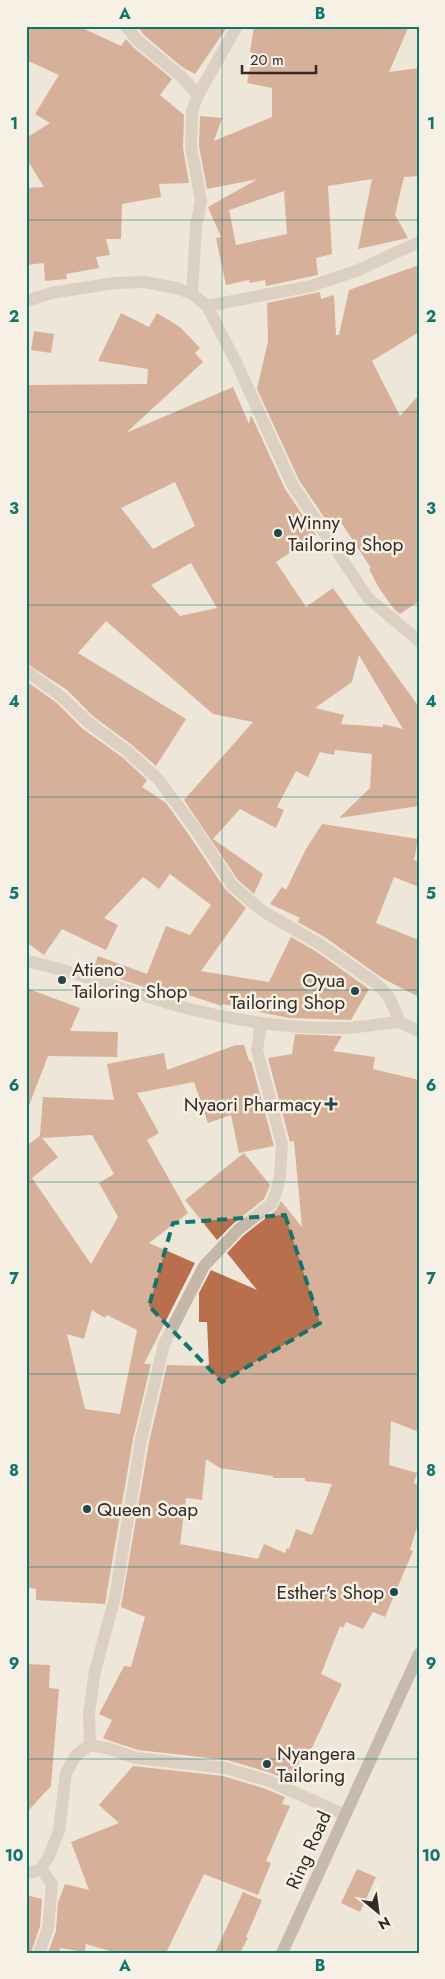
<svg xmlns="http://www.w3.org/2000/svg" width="445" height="1979" viewBox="0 0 445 1979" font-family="Jost,sans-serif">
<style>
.building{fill:#b96f4c;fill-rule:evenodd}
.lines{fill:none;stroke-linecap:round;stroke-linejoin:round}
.minor{stroke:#c5b7a7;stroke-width:12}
.secondary{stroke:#988678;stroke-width:12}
.marked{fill:none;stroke:#0f766e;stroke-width:4;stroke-dasharray:10 6;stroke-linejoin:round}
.grid{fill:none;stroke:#0f766e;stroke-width:1;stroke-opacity:0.55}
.poi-dot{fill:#21484f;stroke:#f7f0e5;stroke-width:2}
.labels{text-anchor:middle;stroke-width:5;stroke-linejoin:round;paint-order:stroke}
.poi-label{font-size:19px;fill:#322b27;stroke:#f7f0e5;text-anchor:start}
.street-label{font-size:19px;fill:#322b27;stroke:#f7f0e5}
.neatline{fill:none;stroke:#0f766e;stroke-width:2}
.grid-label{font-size:16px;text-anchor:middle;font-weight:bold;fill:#0f766e}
</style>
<rect width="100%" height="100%" fill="#eee6d9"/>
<g class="building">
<polygon points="26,26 78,26 121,46 126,39 133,47 172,79 160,95 184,115 183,148 189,183 159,184 161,197 122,204 121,239 106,239 110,255 96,257 99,268 66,274 67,279 45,281 44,263 26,265 26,188 44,187 26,158 26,138 50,123 35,114 59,75 26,60"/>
<polygon points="137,26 228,26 195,74 182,67 144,35"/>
<path d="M 254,26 L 409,26 L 389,72 L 419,68 L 419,176 L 404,177 L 395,215 L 408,238 L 358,249 L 372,179 L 328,186 L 332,254 L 316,258 L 318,275 L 266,286 L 265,280 L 250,283 L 249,280 L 226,285 L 216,238 L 221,237 L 208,207 L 258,179 L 207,189 L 199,146 L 200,116 L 222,118 L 214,141 L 272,117 L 272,88 L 247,83 L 253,53 L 250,52 ZM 284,191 L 287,234 L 236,245 L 229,210 Z"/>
<polygon points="419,265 419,332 372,361 400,416 419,395 419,601 400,614 394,609 379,588 369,569 371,568 339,519 330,526 299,480 257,389 268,341 267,303 320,292 321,299 334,295 336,335 339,335 349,290"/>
<path d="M 121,313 L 149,327 L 157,313 L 180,327 L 200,348 L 195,353 L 203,362 L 126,433 L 233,387 L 249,424 L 251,415 L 285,489 L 316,535 L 276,562 L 306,607 L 333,588 L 419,707 L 419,806 L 339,818 L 370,788 L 372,754 L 335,750 L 334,755 L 320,752 L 308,777 L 296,771 L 277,807 L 284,810 L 276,828 L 240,809 L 213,839 L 263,874 L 254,894 L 238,880 L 184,800 L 253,722 L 213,714 L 106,621 L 78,653 L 186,719 L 156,766 L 132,745 L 94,717 L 67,690 L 26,663 L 26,385 L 147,384 L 148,369 L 98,361 ZM 175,482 L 195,526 L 153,549 L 121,508 ZM 191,563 L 217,608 L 180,616 L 151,585 ZM 359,655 L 363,662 L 403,729 L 383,724 L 383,727 L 341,724 L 344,715 L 315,708 L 352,682 Z"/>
<polygon points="34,331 54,334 51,353 31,350"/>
<polygon points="26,681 57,703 83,729 122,757 147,780 142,787 166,803 189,835 225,889 246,908 201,971 269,982 291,937 317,952 369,989 351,1020 289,1018 259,1012 259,1010 222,1004 222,1006 179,992 179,994 161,988 159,992 93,970 98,956 147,974 166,926 190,935 211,905 170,874 159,889 143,877 104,918 118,925 106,950 62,929 44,955 26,942"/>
<polygon points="322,824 418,839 414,860 419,862 419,887 394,877 376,923 419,940 419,997 382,978 326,938 298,922 300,918 270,904 282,887 286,890 306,849"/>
<polygon points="26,988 80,1008 70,1031 118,1032 117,1057 48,1056 28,1108 26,1107"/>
<path d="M 295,1034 L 342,1036 L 333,1051 L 375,1057 L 373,1069 L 419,1080 L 419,1432 L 391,1421 L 389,1465 L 417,1473 L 414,1483 L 419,1485 L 419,1521 L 410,1550 L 413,1551 L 385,1617 L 373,1612 L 363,1629 L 346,1622 L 343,1628 L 340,1626 L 321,1674 L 342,1684 L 308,1756 L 303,1754 L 291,1782 L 271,1773 L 227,1760 L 138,1750 L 108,1740 L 103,1738 L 112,1720 L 99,1714 L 124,1666 L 131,1667 L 145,1617 L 121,1607 L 149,1442 L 167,1365 L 209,1366 L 207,1322 L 199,1322 L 199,1293 L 211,1270 L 257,1290 L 227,1253 L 244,1235 L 276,1210 L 281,1201 L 302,1227 L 294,1141 L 290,1142 L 268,1058 L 292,1054 ZM 206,1459 L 220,1468 L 273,1476 L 273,1478 L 305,1478 L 305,1481 L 332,1484 L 312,1535 L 296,1529 L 289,1549 L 287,1548 L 285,1553 L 264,1544 L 258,1559 L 180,1544 L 186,1498 L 202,1500 Z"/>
<path d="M 236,1045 L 244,1045 L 249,1061 L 251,1061 L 274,1146 L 239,1153 L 231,1115 L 208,1123 L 194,1082 L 137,1093 L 159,1133 L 147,1140 L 188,1213 L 149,1243 L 195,1263 L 144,1364 L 151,1364 L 133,1439 L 105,1604 L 36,1600 L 36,1589 L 26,1587 L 26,1146 L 40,1136 L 43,1097 L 114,1100 L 107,1064 L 164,1053 L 167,1070 ZM 92,1135 L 114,1174 L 99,1183 L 118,1217 L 91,1264 L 32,1178 L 58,1157 L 42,1138 ZM 92,1310 L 105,1318 L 107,1315 L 137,1330 L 120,1414 L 85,1409 L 67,1334 L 84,1339 Z"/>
<polygon points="244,1153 270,1185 268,1190 264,1199 234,1223 217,1240 185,1200"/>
<polygon points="26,1664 50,1665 49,1688 59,1689 51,1786 26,1813"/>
<polygon points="133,1766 223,1776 266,1789 285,1797 282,1804 290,1806 266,1861 271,1863 258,1895 204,1874 166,1953 116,1953 86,1944 85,1952 60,1948 59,1953 48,1953 56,1931 58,1903 65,1884 89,1890 71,1842 119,1823 99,1805"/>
<polygon points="357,1869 376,1877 360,1912 341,1903"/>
<polygon points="243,1892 262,1900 246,1937 248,1938 240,1953 215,1953"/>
<polygon points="26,1895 42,1899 40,1926 31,1953 26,1953"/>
</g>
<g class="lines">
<g class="minor">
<polyline points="126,26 138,41 182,77 198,95"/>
<polyline points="192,294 196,227 201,201 191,147 192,111 198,95 237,26"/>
<polyline points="26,301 51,293 115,283 145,282 176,288 192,294 207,306 236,362 292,484 368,598 419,641"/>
<polyline points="207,306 311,286 356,271 419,242"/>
<polyline points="26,671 62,697 89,723 127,751 159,780 196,830 232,885 261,910 321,945 377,984 389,997 400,1022 419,1031"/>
<path d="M 26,961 C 76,971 123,990 171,1004 C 228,1020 289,1029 347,1028 C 365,1027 383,1023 400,1022"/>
<polyline points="90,1745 89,1713 95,1671 115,1597 141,1440 164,1344 204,1266 239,1229 271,1204 276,1193 280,1177 282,1144 257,1050 261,1023"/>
<polyline points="26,1874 41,1869 49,1856 59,1831 66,1773 76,1755 90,1745 110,1749 136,1758 225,1768 269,1781 345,1815"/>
<polyline points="39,1953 48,1928 52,1884 41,1869"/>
</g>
<polyline class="secondary" points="282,1953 419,1654"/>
</g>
<path d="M0 0H445V1979H0ZM 285,1215 L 320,1323 L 222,1382 L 149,1306 L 173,1223 Z" fill="#eee6d9" fill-opacity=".55" fill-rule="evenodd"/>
<path class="marked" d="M 285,1215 L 320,1323 L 222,1382 L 149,1306 L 173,1223 Z"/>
<path class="grid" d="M 222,26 L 222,1953M 26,220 L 419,220M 26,412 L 419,412M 26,605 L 419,605M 26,797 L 419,797M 26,990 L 419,990M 26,1182 L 419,1182M 26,1374 L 419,1374M 26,1567 L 419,1567M 26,1759 L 419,1759"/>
<g class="poi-dot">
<circle cx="278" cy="533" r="5"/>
<circle cx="62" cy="980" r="5"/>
<circle cx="355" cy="991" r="5"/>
<path d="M328.5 1096.5h5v5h5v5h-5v5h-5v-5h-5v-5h5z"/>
<circle cx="87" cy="1509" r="5"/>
<circle cx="394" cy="1592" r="5"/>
<circle cx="267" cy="1764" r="5"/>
</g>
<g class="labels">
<g class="poi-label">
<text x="288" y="529">Winny<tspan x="288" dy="22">Tailoring Shop</tspan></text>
<text x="72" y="976">Atieno<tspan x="72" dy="22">Tailoring Shop</tspan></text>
<text x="345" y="987" text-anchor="end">Oyua<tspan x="345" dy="22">Tailoring Shop</tspan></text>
<text x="321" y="1111" text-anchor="end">Nyaori Pharmacy</text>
<text x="97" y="1516">Queen Soap</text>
<text x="384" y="1599" text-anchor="end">Esther's Shop</text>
<text x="277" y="1760">Nyangera<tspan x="277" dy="22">Tailoring</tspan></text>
</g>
<g class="street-label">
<text transform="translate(308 1850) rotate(-66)" y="7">Ring Road</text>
</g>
</g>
<rect width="445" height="1979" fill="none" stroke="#f7f0e5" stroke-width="55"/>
<g transform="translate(378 1912) rotate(151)" stroke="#f7f0e5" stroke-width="4" paint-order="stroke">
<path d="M0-4L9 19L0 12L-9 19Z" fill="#322b27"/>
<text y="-8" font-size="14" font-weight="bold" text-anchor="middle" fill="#322b27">N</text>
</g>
<path d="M242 65v8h74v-8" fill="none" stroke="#322b27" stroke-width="2.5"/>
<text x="250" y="65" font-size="15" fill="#322b27" stroke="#f7f0e5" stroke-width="4" paint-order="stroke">20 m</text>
<rect x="28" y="28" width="390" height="1924" class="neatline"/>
<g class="grid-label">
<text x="125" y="19">A</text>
<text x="320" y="19">B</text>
<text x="14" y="129">1</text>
<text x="431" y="129">1</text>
<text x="14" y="322">2</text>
<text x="431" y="322">2</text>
<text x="14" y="514">3</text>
<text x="431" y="514">3</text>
<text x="14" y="707">4</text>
<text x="431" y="707">4</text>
<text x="14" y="899">5</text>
<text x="431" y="899">5</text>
<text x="14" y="1091">6</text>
<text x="431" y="1091">6</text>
<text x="14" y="1284">7</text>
<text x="431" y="1284">7</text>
<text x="14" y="1476">8</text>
<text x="431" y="1476">8</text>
<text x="14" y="1669">9</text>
<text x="431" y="1669">9</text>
<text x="14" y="1861">10</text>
<text x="431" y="1861">10</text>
<text x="125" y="1971">A</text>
<text x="320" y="1971">B</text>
</g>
</svg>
